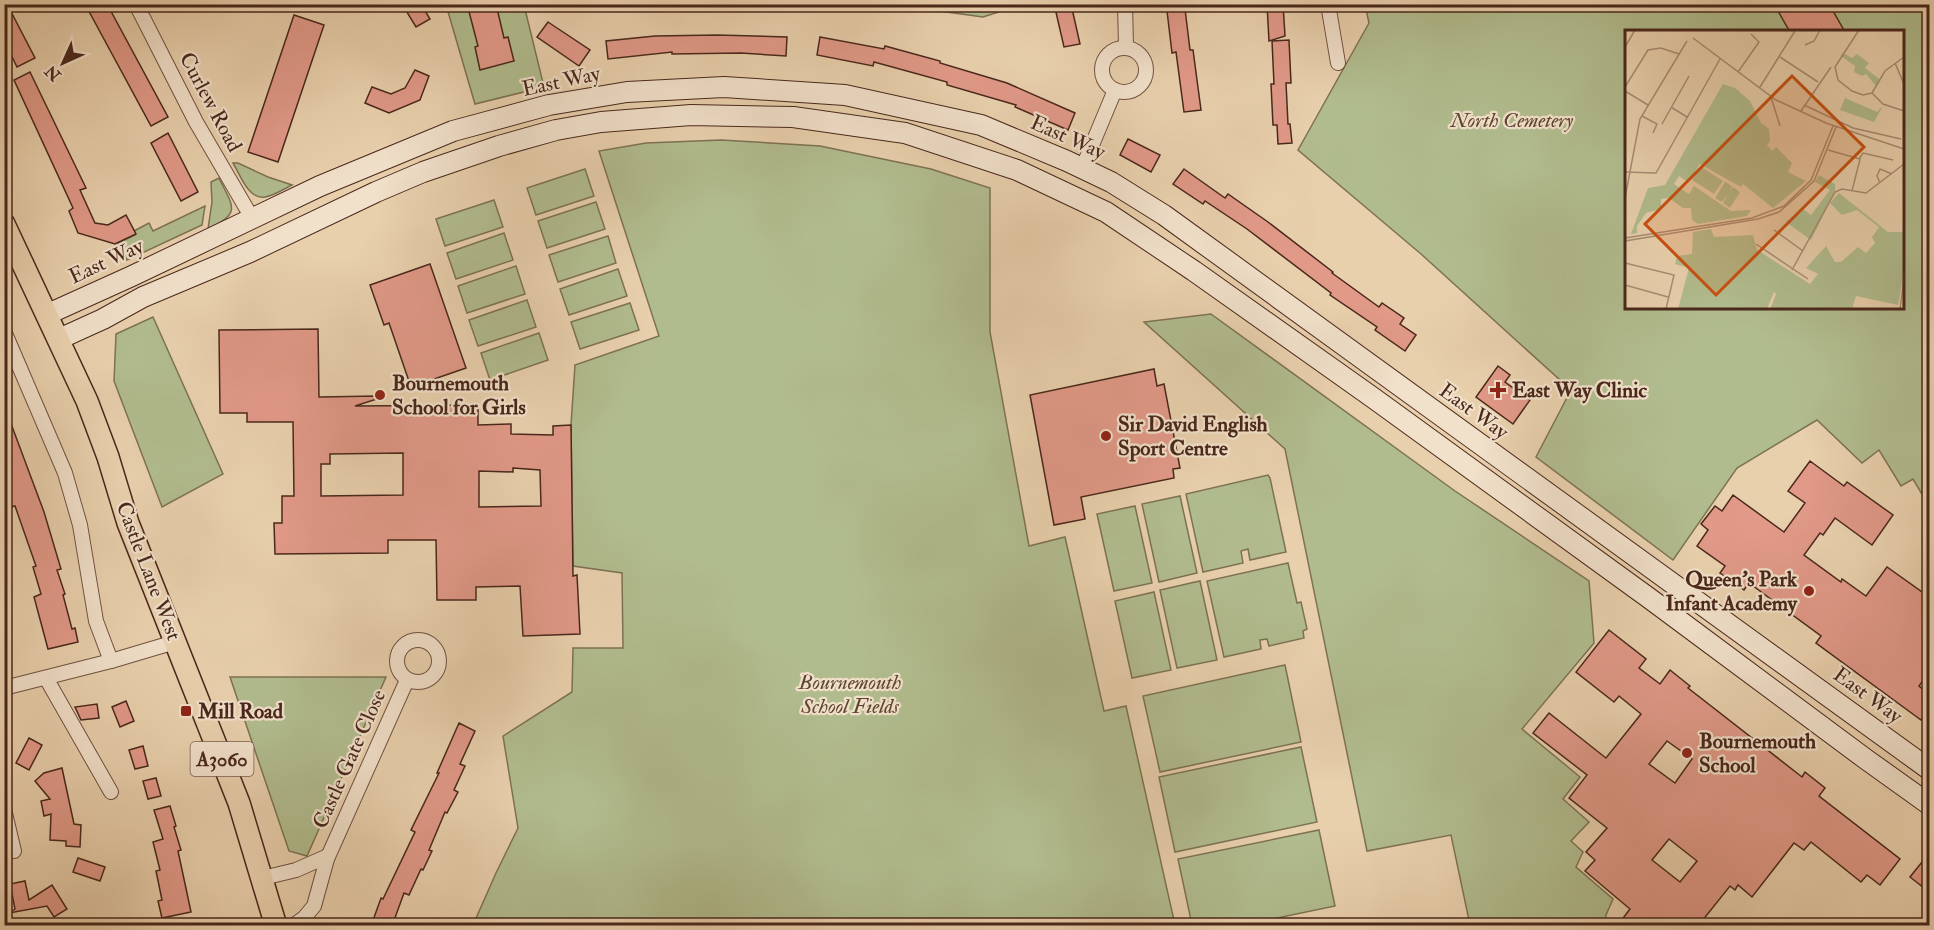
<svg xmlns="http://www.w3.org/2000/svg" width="1934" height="930" viewBox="0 0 1934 930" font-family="'IM FELL Double Pica',serif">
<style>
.green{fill:#b1bc8e;stroke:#7d7254;stroke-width:1.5;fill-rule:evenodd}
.building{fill:#e19988;stroke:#49271b;stroke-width:1.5;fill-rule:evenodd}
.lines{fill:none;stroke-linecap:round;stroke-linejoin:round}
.street-casing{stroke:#715140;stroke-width:16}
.secondary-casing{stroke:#49271b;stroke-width:22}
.primary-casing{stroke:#49271b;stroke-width:24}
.street{stroke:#f1e0ca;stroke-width:14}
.secondary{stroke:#f1e0ca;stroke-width:20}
.primary{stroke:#e9d0ad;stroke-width:21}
.poi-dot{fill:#8f2418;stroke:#f1e0ca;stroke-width:2}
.labels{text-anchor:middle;stroke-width:4.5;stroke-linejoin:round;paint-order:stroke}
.shield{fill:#f1e0ca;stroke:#7b5e50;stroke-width:1.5}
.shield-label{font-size:20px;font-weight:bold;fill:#49271b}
.street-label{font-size:21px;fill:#49271b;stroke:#f1e0ca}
.park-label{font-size:21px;font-style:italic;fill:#5e4532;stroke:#f1e0ca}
.poi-label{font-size:21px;font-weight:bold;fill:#49271b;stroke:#f1e0ca;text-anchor:start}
.inset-road{fill:none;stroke:#a98c73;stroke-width:1.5}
.view{fill:#c84f0f;fill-opacity:0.15;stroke:#c84f0f;stroke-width:3}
.inset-edge{fill:none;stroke:#49271b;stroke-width:3}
</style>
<rect width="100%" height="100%" fill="#e9d0ad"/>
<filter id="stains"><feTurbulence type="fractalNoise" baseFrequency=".00333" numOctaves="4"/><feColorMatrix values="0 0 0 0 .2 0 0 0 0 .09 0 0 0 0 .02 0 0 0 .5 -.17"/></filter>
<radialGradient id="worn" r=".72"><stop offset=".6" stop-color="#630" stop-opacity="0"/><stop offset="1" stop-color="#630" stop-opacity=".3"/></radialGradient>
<g class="green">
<polygon points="446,5 524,5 544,87 475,104"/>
<polygon points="1002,5 999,12 983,17 895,5"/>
<path d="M 1365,5 L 1929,5 L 1929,506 L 1913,479 L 1901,486 L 1879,450 L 1862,463 L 1817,420 L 1737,468 L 1673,560 L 1536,457 L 1571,390 L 1421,254 L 1298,150 L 1369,23 ZM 1626,32 L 1902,32 L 1902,308 L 1626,308 Z"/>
<polygon points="721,140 820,146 931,169 990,188 990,332 1029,546 1065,537 1104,711 1126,706 1175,925 473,925 496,873 518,828 503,736 572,692 573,648 623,648 622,573 573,566 571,425 575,365 659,336 599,151 646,143"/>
<path d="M 233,163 L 238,163 L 268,177 L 292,185 C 284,189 273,196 265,197 C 248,200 240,174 233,163 Z"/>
<polygon points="585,169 594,196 536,215 527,188"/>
<path d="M 219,178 C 233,207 242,213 208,229 L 212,202 L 211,182 Z"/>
<polygon points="494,200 503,227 445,246 436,219"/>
<polygon points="596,202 605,229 547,248 538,221"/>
<polygon points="205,206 202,225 127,260 118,243 135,235 134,231 149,223 153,231"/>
<polygon points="504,233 513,260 456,279 447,253"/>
<polygon points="608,236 616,263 558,282 549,255"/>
<polygon points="516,266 525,294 467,313 458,286"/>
<polygon points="618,269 627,296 569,315 560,289"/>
<polygon points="527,300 536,327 478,346 469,320"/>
<polygon points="630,303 639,330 580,349 571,322"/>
<polygon points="1211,314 1455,491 1589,581 1594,643 1522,729 1580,777 1563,799 1589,822 1571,841 1583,852 1576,867 1613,899 1606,915 1605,925 1470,925 1451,835 1367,851 1285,449 1144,322"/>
<polygon points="153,317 223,474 162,507 114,381 116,334"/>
<polygon points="539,333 548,360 490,380 481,353"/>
<polygon points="1268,475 1270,478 1286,552 1250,560 1248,549 1241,551 1243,563 1203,572 1186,494"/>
<polygon points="1180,496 1197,573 1159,582 1142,504"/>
<polygon points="1135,506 1152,583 1114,591 1097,514"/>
<polygon points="1288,563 1297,603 1301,602 1307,629 1303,631 1304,638 1269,646 1267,639 1260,640 1261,649 1224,657 1207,581"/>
<polygon points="1200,581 1217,660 1177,668 1160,590"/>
<polygon points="1154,592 1171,670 1132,678 1115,601"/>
<polygon points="1285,665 1301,742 1160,772 1143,696"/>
<polygon points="230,677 386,677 307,856 289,851"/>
<polygon points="1301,747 1317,822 1175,852 1159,777"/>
<polygon points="1319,830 1335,906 1243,925 1192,925 1178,859"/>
</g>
<g class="building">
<polygon points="4,4 7,4 35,58 17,67 4,40"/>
<polygon points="85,4 107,4 168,117 151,126"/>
<polygon points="402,4 421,4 430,19 416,27"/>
<polygon points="467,4 496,4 504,38 508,37 514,61 480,70 475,47 478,46"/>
<polygon points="1058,4 1071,4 1080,44 1064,47 1055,8 1058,7"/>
<polygon points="1267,4 1283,4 1285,36 1269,41"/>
<polygon points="1774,4 1829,4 1845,32 1790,32"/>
<polygon points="1185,9 1190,50 1193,50 1201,110 1184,112 1176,52 1172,53 1167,11"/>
<polygon points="294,15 324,25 278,162 248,152"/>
<polygon points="548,22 590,50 579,66 537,37"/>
<polygon points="717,35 787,37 786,56 741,53 672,54 672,52 608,59 606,41 655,36"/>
<polygon points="820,37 884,49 885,46 940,61 940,63 1007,83 1075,113 1068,130 1015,107 1016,105 947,85 947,82 874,62 873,66 817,55"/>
<polygon points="1289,40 1291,83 1286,83 1288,124 1290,124 1292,143 1278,144 1277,125 1273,125 1271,84 1274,84 1272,41"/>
<polygon points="415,70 429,76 420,100 389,113 365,103 372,87 391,94 405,88"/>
<polygon points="30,72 86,188 80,190 95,223 108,225 126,215 136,234 115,244 78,233 69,211 73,208 14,80"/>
<polygon points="168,133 198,192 181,201 151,143"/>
<polygon points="1128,139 1160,155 1151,172 1120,155"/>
<polygon points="1184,169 1225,198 1228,194 1268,222 1333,272 1332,273 1379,307 1382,303 1404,318 1400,324 1416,335 1405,351 1375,330 1377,327 1330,295 1331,293 1247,229 1205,201 1203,204 1173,184"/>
<polygon points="430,264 466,368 411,387 389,323 384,325 370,285"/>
<path d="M 318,329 L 319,397 L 377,396 L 377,399 L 355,406 L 478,405 L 478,425 L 511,424 L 511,434 L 553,435 L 553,426 L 571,425 L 573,576 L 577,575 L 580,634 L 523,636 L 520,586 L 476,587 L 476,600 L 437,600 L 436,540 L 388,540 L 388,553 L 275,554 L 274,523 L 282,523 L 282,496 L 294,496 L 293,422 L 247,422 L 247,413 L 220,413 L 219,330 ZM 403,453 L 403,495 L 321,496 L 321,464 L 330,464 L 330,454 ZM 513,468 L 540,470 L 541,506 L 479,507 L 479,471 L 513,472 Z"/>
<polygon points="1498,366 1510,375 1505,382 1530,400 1513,424 1476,397"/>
<polygon points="1154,369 1157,386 1164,384 1180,468 1173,469 1174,478 1081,497 1085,519 1054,525 1030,395"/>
<polygon points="4,413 7,413 44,512 61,569 57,570 65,594 63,595 72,629 75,628 78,642 48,649 34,597 41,594 33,567 36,566 15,506 11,507 4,487"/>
<polygon points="1810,461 1844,486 1847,482 1893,515 1872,545 1835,518 1823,535 1820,533 1804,555 1841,582 1842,579 1866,596 1887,567 1929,597 1929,672 1919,686 1929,694 1929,709 1921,720 1816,643 1821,636 1749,583 1744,590 1720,573 1725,566 1697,546 1708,530 1701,524 1715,506 1722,511 1733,495 1784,532 1805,503 1788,491"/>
<path d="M 1609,630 L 1646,659 L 1639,668 L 1660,684 L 1670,670 L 1690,686 L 1688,688 L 1802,777 L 1805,772 L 1825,788 L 1819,796 L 1900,859 L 1880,885 L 1867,875 L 1861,882 L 1811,842 L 1804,850 L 1794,843 L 1752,897 L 1738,885 L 1735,890 L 1730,886 L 1698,926 L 1617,926 L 1630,909 L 1585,871 L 1595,860 L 1586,852 L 1607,828 L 1569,798 L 1587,775 L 1533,733 L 1549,713 L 1606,758 L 1641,714 L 1619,696 L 1614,702 L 1576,672 ZM 1667,741 L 1692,759 L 1675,783 L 1649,764 ZM 1669,839 L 1697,861 L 1680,882 L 1652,860 Z"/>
<polygon points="126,701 134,721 120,727 112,707"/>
<polygon points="97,704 99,718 81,720 75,707"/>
<polygon points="459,723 475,731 460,764 465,766 454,790 458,792 447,813 445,812 429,850 432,851 423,870 421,869 409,895 404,893 392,926 371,926 381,898 383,899 415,832 411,830 439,773 437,773"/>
<polygon points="29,738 42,745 29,770 16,763"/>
<polygon points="143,746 148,766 135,769 129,750"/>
<polygon points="62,768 74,824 81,825 80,847 66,846 66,841 50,840 51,814 44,816 41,801 50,799 35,781 44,773"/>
<polygon points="156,778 161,796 148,799 143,781"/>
<polygon points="170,806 176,826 174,827 181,850 178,851 191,912 162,918 158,901 162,900 156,871 160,870 153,842 163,839 154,810"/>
<polygon points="78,858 105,867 100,881 73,872"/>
<polygon points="1922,862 1929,868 1929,892 1910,877"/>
<polygon points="25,881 29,900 52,885 67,909 54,917 47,906 9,913 15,909 10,884"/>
</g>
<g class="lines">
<defs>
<g id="street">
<polyline points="136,4 196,122 252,218"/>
<polyline points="1125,4 1126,46"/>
<polyline points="1328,4 1338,63"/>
<circle cx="1124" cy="70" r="22"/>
<polyline points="1082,169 1115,90"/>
<polyline points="4,331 65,473 80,525 96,621 111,661"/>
<circle cx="418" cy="661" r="21"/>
<polyline points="46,678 111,792"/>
<polyline points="4,688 111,661 175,642"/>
<polyline points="4,809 14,851"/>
<polyline points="263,878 296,870 328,856"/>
<polyline points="293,926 304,918 314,906 327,859 407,680"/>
</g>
<g id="secondary">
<polyline points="48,314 132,276 320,186 453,131 549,105 627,92 724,87 845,95 981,125 1067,161 1111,182 1164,215 1930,770"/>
<polyline points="59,339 103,319 143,297 250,252 376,192 423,172 499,146 556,130 601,122 691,115 793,117 905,133 1017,170 1106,212 1194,271 1372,397 1649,598 1867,760 1930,805"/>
</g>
<polyline id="primary" points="4,224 87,401 108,457 128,523 239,803 276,926"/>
</defs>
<use href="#street" class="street-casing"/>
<use href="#secondary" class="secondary-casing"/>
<use href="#primary" class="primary-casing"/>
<use href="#street" class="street"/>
<use href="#secondary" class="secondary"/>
<use href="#primary" class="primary"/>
</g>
<g class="poi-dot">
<path d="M1495 381h6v6h6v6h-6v6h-6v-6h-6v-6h6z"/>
<circle cx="380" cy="395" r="6"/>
<circle cx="1106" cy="436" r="6"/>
<circle cx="1809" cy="591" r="6"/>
<rect x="180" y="705" width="12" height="12" rx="3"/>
<circle cx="1687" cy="753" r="6"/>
</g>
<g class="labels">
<rect class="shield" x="190.5" y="742" width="63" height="34" rx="4.5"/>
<g class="shield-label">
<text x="222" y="766">A3060</text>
</g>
<g class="street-label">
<text transform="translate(561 81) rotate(-12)" y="7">East Way</text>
<text transform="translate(211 102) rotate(62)" y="7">Curlew Road</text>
<text transform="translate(1068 137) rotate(24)" y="7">East Way</text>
<text transform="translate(106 261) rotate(-25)" y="7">East Way</text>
<text transform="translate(1474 411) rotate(36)" y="7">East Way</text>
<text transform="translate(149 571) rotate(69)" y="7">Castle Lane West</text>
<text transform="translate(1868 695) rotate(36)" y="7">East Way</text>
<text transform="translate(349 759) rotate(-66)" y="7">Castle Gate Close</text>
</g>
<g class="park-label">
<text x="1512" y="127">North Cemetery</text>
<text x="850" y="689">Bournemouth<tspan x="850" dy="24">School Fields</tspan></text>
</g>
<g class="poi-label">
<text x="392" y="390">Bournemouth<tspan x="392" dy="24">School for Girls</tspan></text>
<text x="1512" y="397">East Way Clinic</text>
<text x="1118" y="431">Sir David English<tspan x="1118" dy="24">Sport Centre</tspan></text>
<text x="1797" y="586" text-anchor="end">Queen's Park<tspan x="1797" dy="24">Infant Academy</tspan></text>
<text x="198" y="718">Mill Road</text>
<text x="1699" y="748">Bournemouth<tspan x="1699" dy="24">School</tspan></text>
</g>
</g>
<g transform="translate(1625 30)">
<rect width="279" height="279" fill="#e9d0ad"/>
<path d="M 218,23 L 227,28 L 232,24 L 244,33 L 240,38 L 254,49 L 251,56 L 241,44 L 237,46 L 229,42 L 230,36 L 216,26 ZM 98,54 L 110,58 L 125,71 L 136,93 L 144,99 L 145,111 L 142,115 L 147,121 L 151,117 L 167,133 L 163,142 L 181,151 L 148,178 L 118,154 L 116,157 L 75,134 L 63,152 L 54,146 L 49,154 L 64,164 L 69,156 L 106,181 L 126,180 L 122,186 L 73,194 L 67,190 L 66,178 L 58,178 L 44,168 L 36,169 L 36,179 L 21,183 L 12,196 L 12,203 L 6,204 L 23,158 L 40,155 ZM 220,68 L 252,82 L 258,76 L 249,92 L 215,80 ZM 76,137 L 98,151 L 89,164 L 67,150 ZM 194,145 L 210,154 L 210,162 L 186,210 L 161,192 L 178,179 L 186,185 L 205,160 L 190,152 ZM 100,152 L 107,156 L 105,161 L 108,157 L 115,162 L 105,178 L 98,173 L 103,164 L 97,172 L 90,168 ZM 214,163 L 263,202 L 279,202 L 279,242 L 273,275 L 231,266 L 227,279 L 145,279 L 151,264 L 149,262 L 142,279 L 53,279 L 64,238 L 50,234 L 52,226 L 67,224 L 68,202 L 86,199 L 89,207 L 128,205 L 132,220 L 185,254 L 193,244 L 181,238 L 201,216 L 210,232 L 216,232 L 233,217 L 241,223 L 250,213 L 247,207 L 254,197 L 232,180 L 217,185 L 205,173 Z" fill="#b1bc8e"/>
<path class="inset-road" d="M 234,0 L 210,37 L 213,50 L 227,61 L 238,65 L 247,63 L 260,41 L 279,27M 68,8 L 151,70 L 201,93 L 279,119M 180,15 L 189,11 L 195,0M 0,17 L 10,0M 155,27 L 193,52M 270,33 L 279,54M 113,42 L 134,12 L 126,4M 0,57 L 23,20 L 36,18 L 54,24M 135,57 L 170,1M 0,61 L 23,75M 247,63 L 258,74 L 279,81M 146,67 L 155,96M 179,75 L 228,98 L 276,109M 46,77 L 62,87M 176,81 L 206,37M 17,86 L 32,94 L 28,103M 37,94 L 64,46M 203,120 L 235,129 L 227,161M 234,129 L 238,123 L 268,130M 0,142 L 31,143 L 95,29M 255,153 L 252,146 L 255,139 L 267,144M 0,168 L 15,89 L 62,11M 149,200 L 178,221M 0,208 L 127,188 L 159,176 L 186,150 L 208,96M 0,211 L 133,189 L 154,182 L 189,151 L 211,97M 131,214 L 183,249M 0,233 L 49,245 L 41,279M 167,240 L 210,162 L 217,159 L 241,163 L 279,134M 0,255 L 43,267M 275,279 L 279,249"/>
<path class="view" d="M 167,46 L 239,117 L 91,265 L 20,194 Z"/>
<rect width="279" height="279" class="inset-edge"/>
</g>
<rect width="1934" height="930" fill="none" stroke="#e9d0ad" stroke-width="24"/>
<rect x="6" y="6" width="1922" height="918" fill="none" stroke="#49271b" stroke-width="3"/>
<rect x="12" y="12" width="1910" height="906" fill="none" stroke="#49271b" stroke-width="1.5"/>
<g transform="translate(63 63) rotate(225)" stroke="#f1e0ca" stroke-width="4.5" paint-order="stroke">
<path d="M0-4.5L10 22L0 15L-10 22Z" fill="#49271b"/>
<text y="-9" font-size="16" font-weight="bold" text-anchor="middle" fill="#49271b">N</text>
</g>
<rect width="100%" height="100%" filter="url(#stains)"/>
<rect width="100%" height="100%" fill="url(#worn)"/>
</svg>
